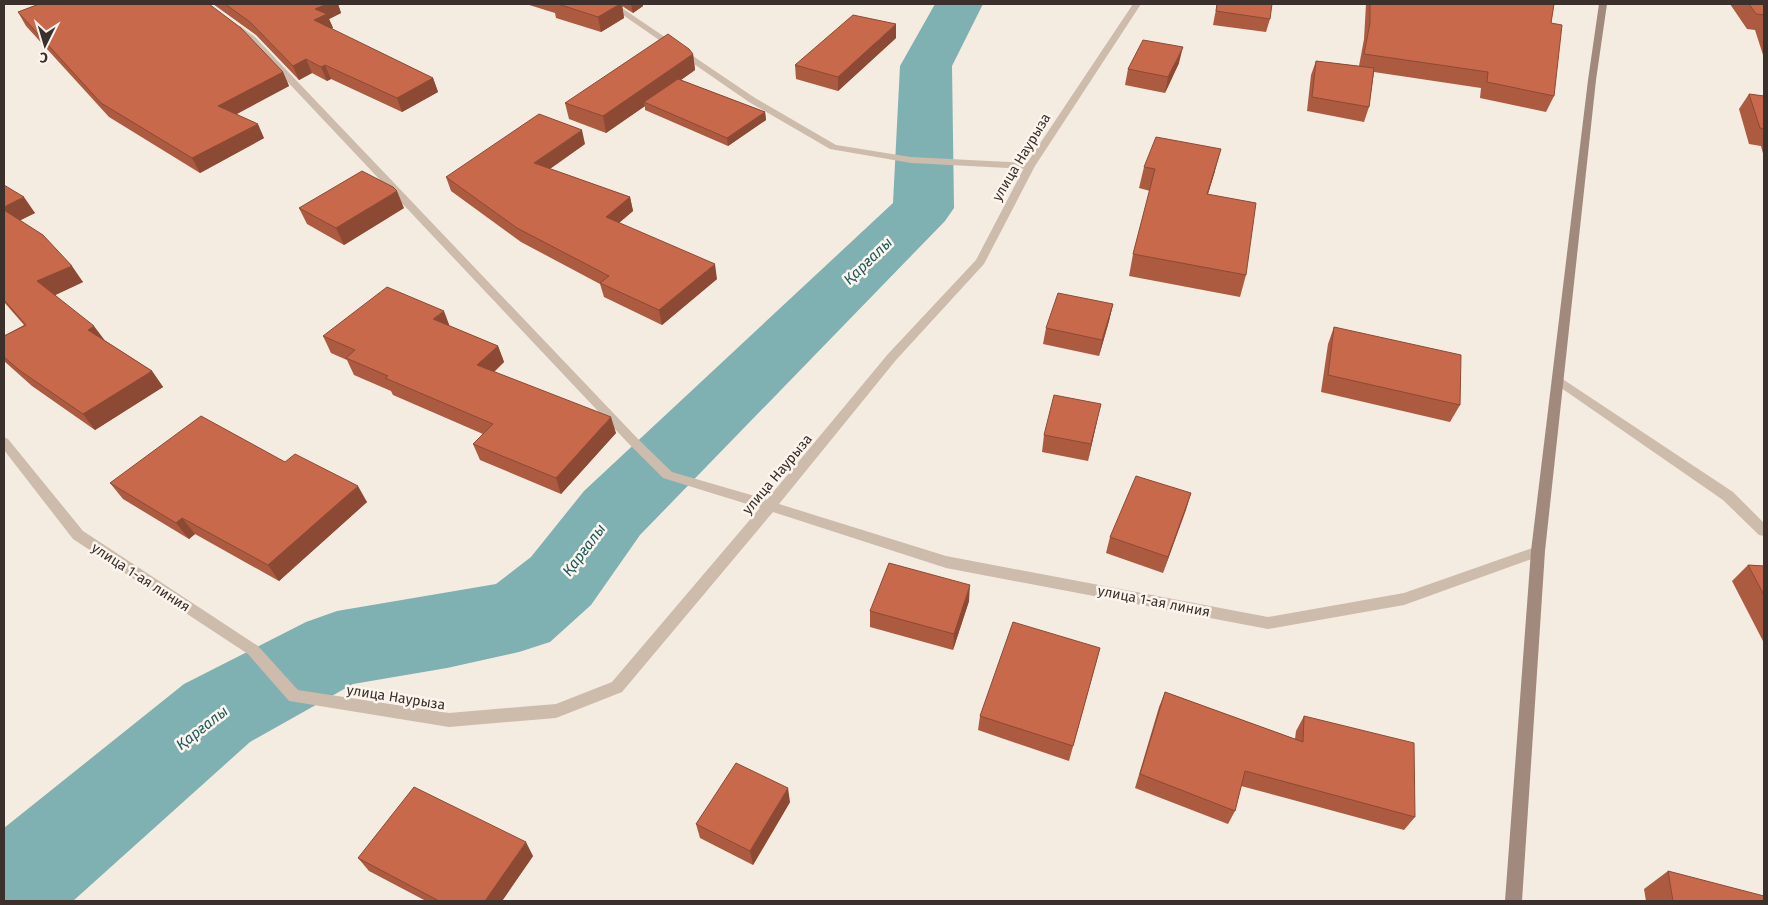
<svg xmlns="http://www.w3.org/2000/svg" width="1768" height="905" viewBox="0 0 1768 905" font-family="'Fira Sans',sans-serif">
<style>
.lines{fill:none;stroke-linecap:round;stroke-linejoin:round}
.river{fill:#7fb0b2;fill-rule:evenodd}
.lane{fill:#cdbbac;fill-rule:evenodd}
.street{fill:#cdbbac;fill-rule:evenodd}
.secondary{fill:#a18a7d;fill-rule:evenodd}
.wall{fill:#ac5a40}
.shaded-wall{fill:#8c4a34}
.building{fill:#c8694b;stroke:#8c4a34}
.labels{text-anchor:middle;stroke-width:5;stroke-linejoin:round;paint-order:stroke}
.street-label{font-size:14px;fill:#3b302b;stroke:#fbf5ee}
.water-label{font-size:15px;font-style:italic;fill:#1f5a5e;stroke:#fbf5ee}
</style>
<rect width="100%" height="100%" fill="#f4ebe1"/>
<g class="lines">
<polygon class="river" points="935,4 983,4 952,66 954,208 945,221 640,535 591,605 550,642 519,652 447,668 353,684 250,742 73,901 4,901 4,828 184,684 306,622 337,611 496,584 531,557 584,491 893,203 900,66"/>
<g class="lane">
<polygon points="607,4 616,4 755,98 836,145 911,157 1030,163 1035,166 1030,169 911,163 830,149 749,102"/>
<polygon points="234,26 240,26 255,37 638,439 672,472 775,502 777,506 775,510 770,511 663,478 630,445 249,41 234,30"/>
</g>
<g class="street">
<polygon points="1133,4 1141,4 1035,166 984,264 896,360 779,504 946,556 1268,617 1404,593 1538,546 1543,547 1545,551 1543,555 1404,605 1268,629 946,568 773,512 622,692 556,718 449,727 289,701 248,654 73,539 4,450 4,437 8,439 83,531 258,646 298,690 449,713 556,704 612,682 765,502 888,354 976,260 1025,166"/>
<polygon points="1558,376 1733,492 1764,523 1764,536 1759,535 1723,500 1554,383 1552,380"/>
</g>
<polygon class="secondary" points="1599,4 1607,4 1596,80 1545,551 1522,901 1505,901 1531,551 1588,80"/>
</g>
<g class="wall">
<polygon points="213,4 338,4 341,13 329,19 333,28 331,29 433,78 438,92 402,112 331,79 327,81 312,73 299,80 256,35"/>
<polygon points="526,4 643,4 643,6 633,13 622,6 624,18 601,32 556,18 555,13"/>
<polygon points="1217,4 1270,19 1266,32 1213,25"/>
<polygon points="1366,4 1554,4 1551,23 1554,96 1546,112 1480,98 1481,88 1374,72 1369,107 1364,122 1307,111 1311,75 1316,61 1359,66 1364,39"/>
<polygon points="1730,4 1764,4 1764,58 1755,30 1747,29"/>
<polygon points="18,12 283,72 289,86 237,114 264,138 200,173 109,117 26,26"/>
<polygon points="896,38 838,91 796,79 795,65"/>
<polygon points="693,54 695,70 681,80 765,112 766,120 728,146 645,110 645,106 606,133 569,119 565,103"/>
<polygon points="1179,63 1165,93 1125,85 1128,69"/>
<polygon points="1749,94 1764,96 1764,157 1761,146 1749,144 1739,109"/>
<polygon points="585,144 550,169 630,197 633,211 619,223 717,279 662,325 604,297 600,284 521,242 451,191 446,177"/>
<polygon points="1144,167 1215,171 1208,194 1246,275 1240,297 1129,276 1133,254 1150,191 1139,188"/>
<polygon points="4,185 35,213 20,220 83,282 55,295 104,340 152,371 163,387 95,430 32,386 4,361 4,336 24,325 4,302"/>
<polygon points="299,208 404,208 344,245 307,224"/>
<polygon points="1113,304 1109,321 1099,356 1043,344 1046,328"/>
<polygon points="450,326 498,346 504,362 494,372 616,433 561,494 480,460 473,444 483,434 393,395 391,391 354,375 347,360 331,353 323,336"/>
<polygon points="1334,327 1460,405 1450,422 1321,392 1328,344"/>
<polygon points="1097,421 1088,461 1042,452 1044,435"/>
<polygon points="285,462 367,502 279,581 195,534 189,539 123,499 110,483"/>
<polygon points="1191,493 1163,573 1106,553 1110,537"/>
<polygon points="1748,565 1764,566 1764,643 1732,581"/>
<polygon points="969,601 953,650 870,627 870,611"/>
<polygon points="1100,648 1069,761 978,730 980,716"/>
<polygon points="1165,692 1295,739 1296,731 1304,716 1415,817 1404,830 1241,786 1235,811 1228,824 1135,788 1159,707"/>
<polygon points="790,802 753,865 700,838 696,824"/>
<polygon points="533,856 502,901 426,901 369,871 358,858"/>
<polygon points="1668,871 1764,901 1646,901 1644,889"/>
</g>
<g class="shaded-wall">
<polygon points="327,4 338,4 341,13 329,19 333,28 320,34 314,20 315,9"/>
<polygon points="620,4 622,4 624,18 601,32 598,17"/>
<polygon points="631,4 643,4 643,6 633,13"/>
<polygon points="896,24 896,38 838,91 838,77"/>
<polygon points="1183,47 1179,63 1165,93 1168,77"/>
<polygon points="693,54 695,70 648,103 644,102 645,106 606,133 603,116"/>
<polygon points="306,59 312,73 299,80 293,66"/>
<polygon points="325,65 331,79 327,81 321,67"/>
<polygon points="283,72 289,86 225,120 218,106"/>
<polygon points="433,78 438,92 402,112 397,98"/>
<polygon points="765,112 766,120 728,146 727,138"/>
<polygon points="258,124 264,138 200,173 192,158"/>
<polygon points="582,130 585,144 538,177 534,163"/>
<polygon points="1221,149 1215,171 1201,216 1207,194"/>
<polygon points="397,191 404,208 344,245 336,228"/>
<polygon points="24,197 35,213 13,224 4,212 4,207"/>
<polygon points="630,197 633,211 609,231 606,217"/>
<polygon points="715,264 717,279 662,325 659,310"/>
<polygon points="72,266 83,282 49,298 37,281"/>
<polygon points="1113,304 1109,321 1099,356 1102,340"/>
<polygon points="444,311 450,327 433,319"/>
<polygon points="94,326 106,342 88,330"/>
<polygon points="498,346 504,362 483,382 477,365"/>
<polygon points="152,371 163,387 95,430 83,414"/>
<polygon points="1101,404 1097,421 1088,461 1091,444"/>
<polygon points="611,417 616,433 561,494 556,478"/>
<polygon points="358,486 367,502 279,581 268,565"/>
<polygon points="1191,493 1186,510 1163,573 1168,557"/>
<polygon points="182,518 195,534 189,539 176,523"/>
<polygon points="970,585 969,601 953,650 954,634"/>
<polygon points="788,788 790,802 753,865 750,851"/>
<polygon points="526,842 533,856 502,901 485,901"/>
</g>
<g class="building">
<polygon points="39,4 209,4 241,28 283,72 218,106 258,124 192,158 101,103 18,12"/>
<polygon points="225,4 327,4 315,9 327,14 314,20 433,78 397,98 325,65 321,67 306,59 293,66 250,22"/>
<polygon points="558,4 620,4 598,17"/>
<polygon points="1217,4 1272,4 1270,19 1216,11"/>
<polygon points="1370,4 1554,4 1551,23 1562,25 1554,96 1487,82 1488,72 1364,54 1370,23"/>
<polygon points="1749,4 1764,4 1764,15 1756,14"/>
<polygon points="853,15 896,24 838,77 795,65"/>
<polygon points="668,34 689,49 693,54 603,116 565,103"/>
<polygon points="1143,40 1183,47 1168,77 1128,69"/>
<polygon points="1316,61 1374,68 1369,107 1312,97"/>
<polygon points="678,79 765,112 727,138 644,102"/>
<polygon points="1749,94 1764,96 1764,129 1760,128"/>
<polygon points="539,114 582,130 534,163 630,197 606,217 715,264 659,310 600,283 609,276 517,228 446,177"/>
<polygon points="1156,137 1221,149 1207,194 1256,203 1246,275 1133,254 1155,169 1144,167"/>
<polygon points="362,171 393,187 397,191 336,228 299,208"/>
<polygon points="4,185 24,197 4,207"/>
<polygon points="4,210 43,235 72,266 37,281 94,326 88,330 152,371 83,414 19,370 4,357 4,336 26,325 4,300"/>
<polygon points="387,287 444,311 433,319 498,346 477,365 611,417 556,478 473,444 493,424 385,378 388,376 346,358 355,350 323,336"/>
<polygon points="1058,293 1113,304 1102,340 1046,328"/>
<polygon points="1334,327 1461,355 1460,405 1328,375"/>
<polygon points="1054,395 1101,404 1091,444 1044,435"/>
<polygon points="201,416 285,462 295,454 358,486 268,565 182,518 176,523 110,483"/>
<polygon points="1136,476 1191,493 1168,557 1110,537"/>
<polygon points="889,563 970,585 954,634 870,611"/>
<polygon points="1748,565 1764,566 1764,595"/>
<polygon points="1013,622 1100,648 1073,746 980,716"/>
<polygon points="1165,692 1303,742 1304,716 1414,743 1415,817 1245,771 1235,811 1140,774"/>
<polygon points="736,763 788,788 750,851 696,824"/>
<polygon points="414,787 526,842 485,901 439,901 358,858"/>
<polygon points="1668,871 1764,896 1764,901 1673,901"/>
</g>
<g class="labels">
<g class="street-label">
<text transform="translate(1021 157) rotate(-59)" y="5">улица Наурыза</text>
<text transform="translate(777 474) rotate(-50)" y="5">улица Наурыза</text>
<text transform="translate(141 577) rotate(33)" y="5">улица 1-ая линия</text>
<text transform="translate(1154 601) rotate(11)" y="5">улица 1-ая линия</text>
<text transform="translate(396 697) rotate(9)" y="5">улица Наурыза</text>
</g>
<g class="water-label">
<text transform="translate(868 261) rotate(-44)" y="5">Қарғалы</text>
<text transform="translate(584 550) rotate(-53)" y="5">Қарғалы</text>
<text transform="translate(202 728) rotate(-38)" y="5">Қарғалы</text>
</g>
</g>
<rect width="1768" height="905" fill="none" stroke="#3b302b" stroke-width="10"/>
<g transform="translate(45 45) rotate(185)" stroke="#fbf5ee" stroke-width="4" paint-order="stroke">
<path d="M0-4L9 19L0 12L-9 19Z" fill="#3b302b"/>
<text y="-8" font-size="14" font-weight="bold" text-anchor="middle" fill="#3b302b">С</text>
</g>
</svg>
